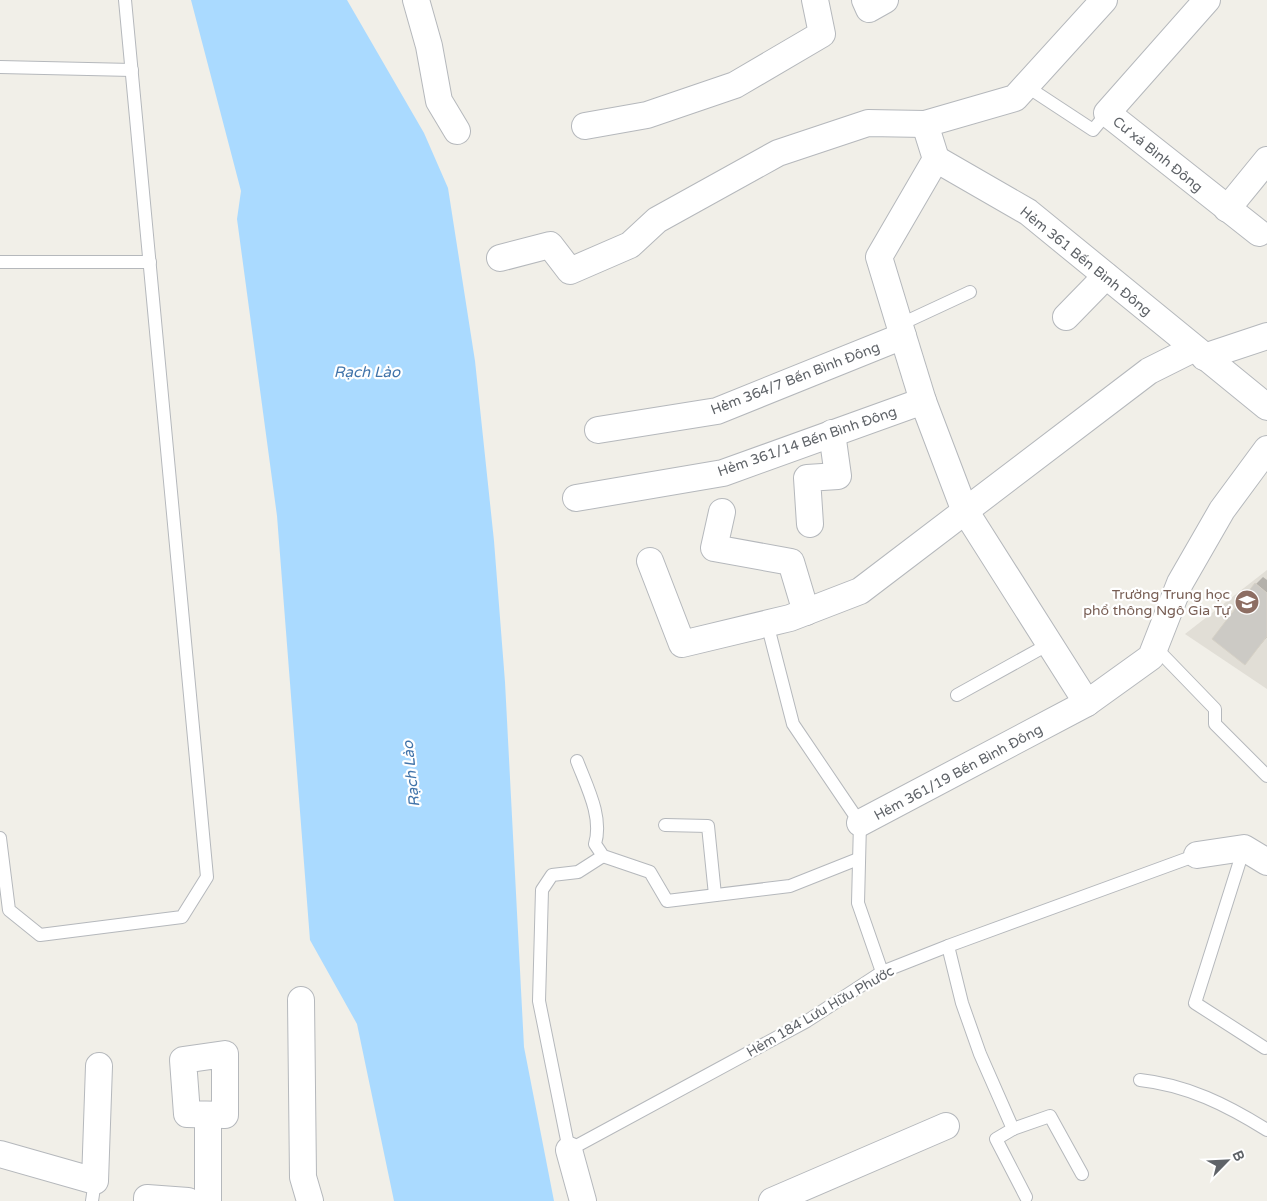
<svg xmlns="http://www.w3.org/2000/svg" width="1267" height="1201" viewBox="0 0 1267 1201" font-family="'Varela Round',sans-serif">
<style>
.education{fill:#e1ded6}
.water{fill:#aadaff}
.shadow{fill:#0003}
.building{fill:#cccac5;stroke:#d6d1c6}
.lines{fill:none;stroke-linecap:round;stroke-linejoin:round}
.service-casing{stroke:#b5b8bc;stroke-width:14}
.minor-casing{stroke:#b5b8bc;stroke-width:28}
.service{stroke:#fff;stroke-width:12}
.minor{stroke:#fff;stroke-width:26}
.labels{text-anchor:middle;stroke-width:4.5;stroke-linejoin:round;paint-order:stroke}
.street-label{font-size:14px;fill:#5f6368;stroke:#fff}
.education-label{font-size:14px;fill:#785e54;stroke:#fff;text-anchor:end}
.water-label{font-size:15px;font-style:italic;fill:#4174aa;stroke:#fff}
</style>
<rect width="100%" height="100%" fill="#f1efe8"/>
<polygon class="education" points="1267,570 1267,689 1185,634"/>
<polygon class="water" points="191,0 347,0 424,133 448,188 475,361 494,541 505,682 524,1047 554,1201 394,1201 357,1024 310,940 277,516 237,219 241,191"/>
<polygon class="shadow" points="1263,577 1267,580 1267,637 1245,663 1256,584"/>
<polygon class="building" points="1255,583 1267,593 1267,636 1245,665 1212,639"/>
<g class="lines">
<defs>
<g id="service">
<polyline points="0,67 132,70"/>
<polyline points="1026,86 1093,130 1107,113"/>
<polyline points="0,262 150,262"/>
<polyline points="899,325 970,292"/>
<polyline points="767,623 793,724 860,823 858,903 882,972"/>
<polyline points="1155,647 1215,709 1215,724 1267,776"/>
<polyline points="957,695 1049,644"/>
<path d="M 577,761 C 587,787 603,817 595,844 L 603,856 L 650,872 L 667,901 L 790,886 L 858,859"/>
<polyline points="665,825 708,826 715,895"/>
<polyline points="0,838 9,910 40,935 182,917 207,877 125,0"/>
<polyline points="1244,848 1195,1003 1265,1048"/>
<polyline points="603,856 578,872 552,875 542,890 539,1001 569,1150 807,1021 882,972 948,946 1197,855"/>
<polyline points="948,946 962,1003 980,1054 1013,1129 996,1139 1026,1197"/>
<path d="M 1140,1080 C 1187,1085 1227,1105 1267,1130"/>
<polyline points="1013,1129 1050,1116 1082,1174"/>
<polyline points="92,1201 95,1181"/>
</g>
<g id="minor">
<polyline points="416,0 429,46 439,101 457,131"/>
<polyline points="865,0 869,9 885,0"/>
<polyline points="1207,0 1107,113 1259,233"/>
<polyline points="585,126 647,115 735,85 822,34 815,0"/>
<polyline points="936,159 1028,212 1267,407"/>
<polyline points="1227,209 1267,160"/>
<polyline points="500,258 550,245 570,271 630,245 657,220 778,153 868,123 925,124 1015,98 1104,0"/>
<polyline points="1066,317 1106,276"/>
<polyline points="903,336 923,401"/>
<polyline points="1204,357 1267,336"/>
<polyline points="598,430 717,411 903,336 879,257 936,159 925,124"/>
<polyline points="576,498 723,473 923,401 964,509 1087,703"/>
<polyline points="722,512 714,548 791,562 806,612"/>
<polyline points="810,524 807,478 838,476 832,433"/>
<polyline points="650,561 682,644 790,618 860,591 1149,371 1193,349"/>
<polyline points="860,823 1087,703 1151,657 1180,583 1222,510 1267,449"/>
<polyline points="1197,855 1244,848 1267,862"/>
<polyline points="301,1000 303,1177 310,1201"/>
<polygon points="225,1054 225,1115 187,1114 183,1060"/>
<polyline points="208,1115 208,1201"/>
<polyline points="569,1150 583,1201"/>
<polyline points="0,1154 95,1181 99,1066"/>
<polyline points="147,1201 147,1198 188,1201"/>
<polyline points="772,1201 946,1126"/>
</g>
</defs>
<use href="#service" class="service-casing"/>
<use href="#minor" class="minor-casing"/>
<use href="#service" class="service"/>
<use href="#minor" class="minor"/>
</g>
<defs>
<symbol id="school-disc" viewBox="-11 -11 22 22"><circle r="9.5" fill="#8d6e63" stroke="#fff"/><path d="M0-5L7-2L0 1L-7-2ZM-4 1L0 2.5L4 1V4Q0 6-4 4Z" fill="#fff"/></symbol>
</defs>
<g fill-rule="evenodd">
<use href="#school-disc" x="1233" y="588" width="28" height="28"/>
</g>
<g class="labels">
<g class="street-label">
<text transform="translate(1158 154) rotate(39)" y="5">Cư xá Bình Đông</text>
<text transform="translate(1086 261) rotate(39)" y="5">Hẻm 361 Bến Bình Đông</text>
<text transform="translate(795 378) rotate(-21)" y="5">Hẻm 364/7 Bến Bình Đông</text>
<text transform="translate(807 441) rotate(-19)" y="5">Hẻm 361/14 Bến Bình Đông</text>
<text transform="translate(958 772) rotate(-28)" y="5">Hẻm 361/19 Bến Bình Đông</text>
<text transform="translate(820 1011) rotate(-30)" y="5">Hẻm 184 Lưu Hữu Phước</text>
</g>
<g class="education-label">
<text x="1230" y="599">Trường Trung học<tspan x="1230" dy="16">phổ thông Ngô Gia Tự</tspan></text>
</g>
<g class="water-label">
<text x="367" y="377">Rạch Lào</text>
<text transform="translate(411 774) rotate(-96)" y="5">Rạch Lào</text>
</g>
</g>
<g transform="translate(1227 1161) rotate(66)" stroke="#ffffff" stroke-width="4" paint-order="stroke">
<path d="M0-4L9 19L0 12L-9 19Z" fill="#5f6368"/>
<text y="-8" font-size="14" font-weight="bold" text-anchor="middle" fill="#5f6368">B</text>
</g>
</svg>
